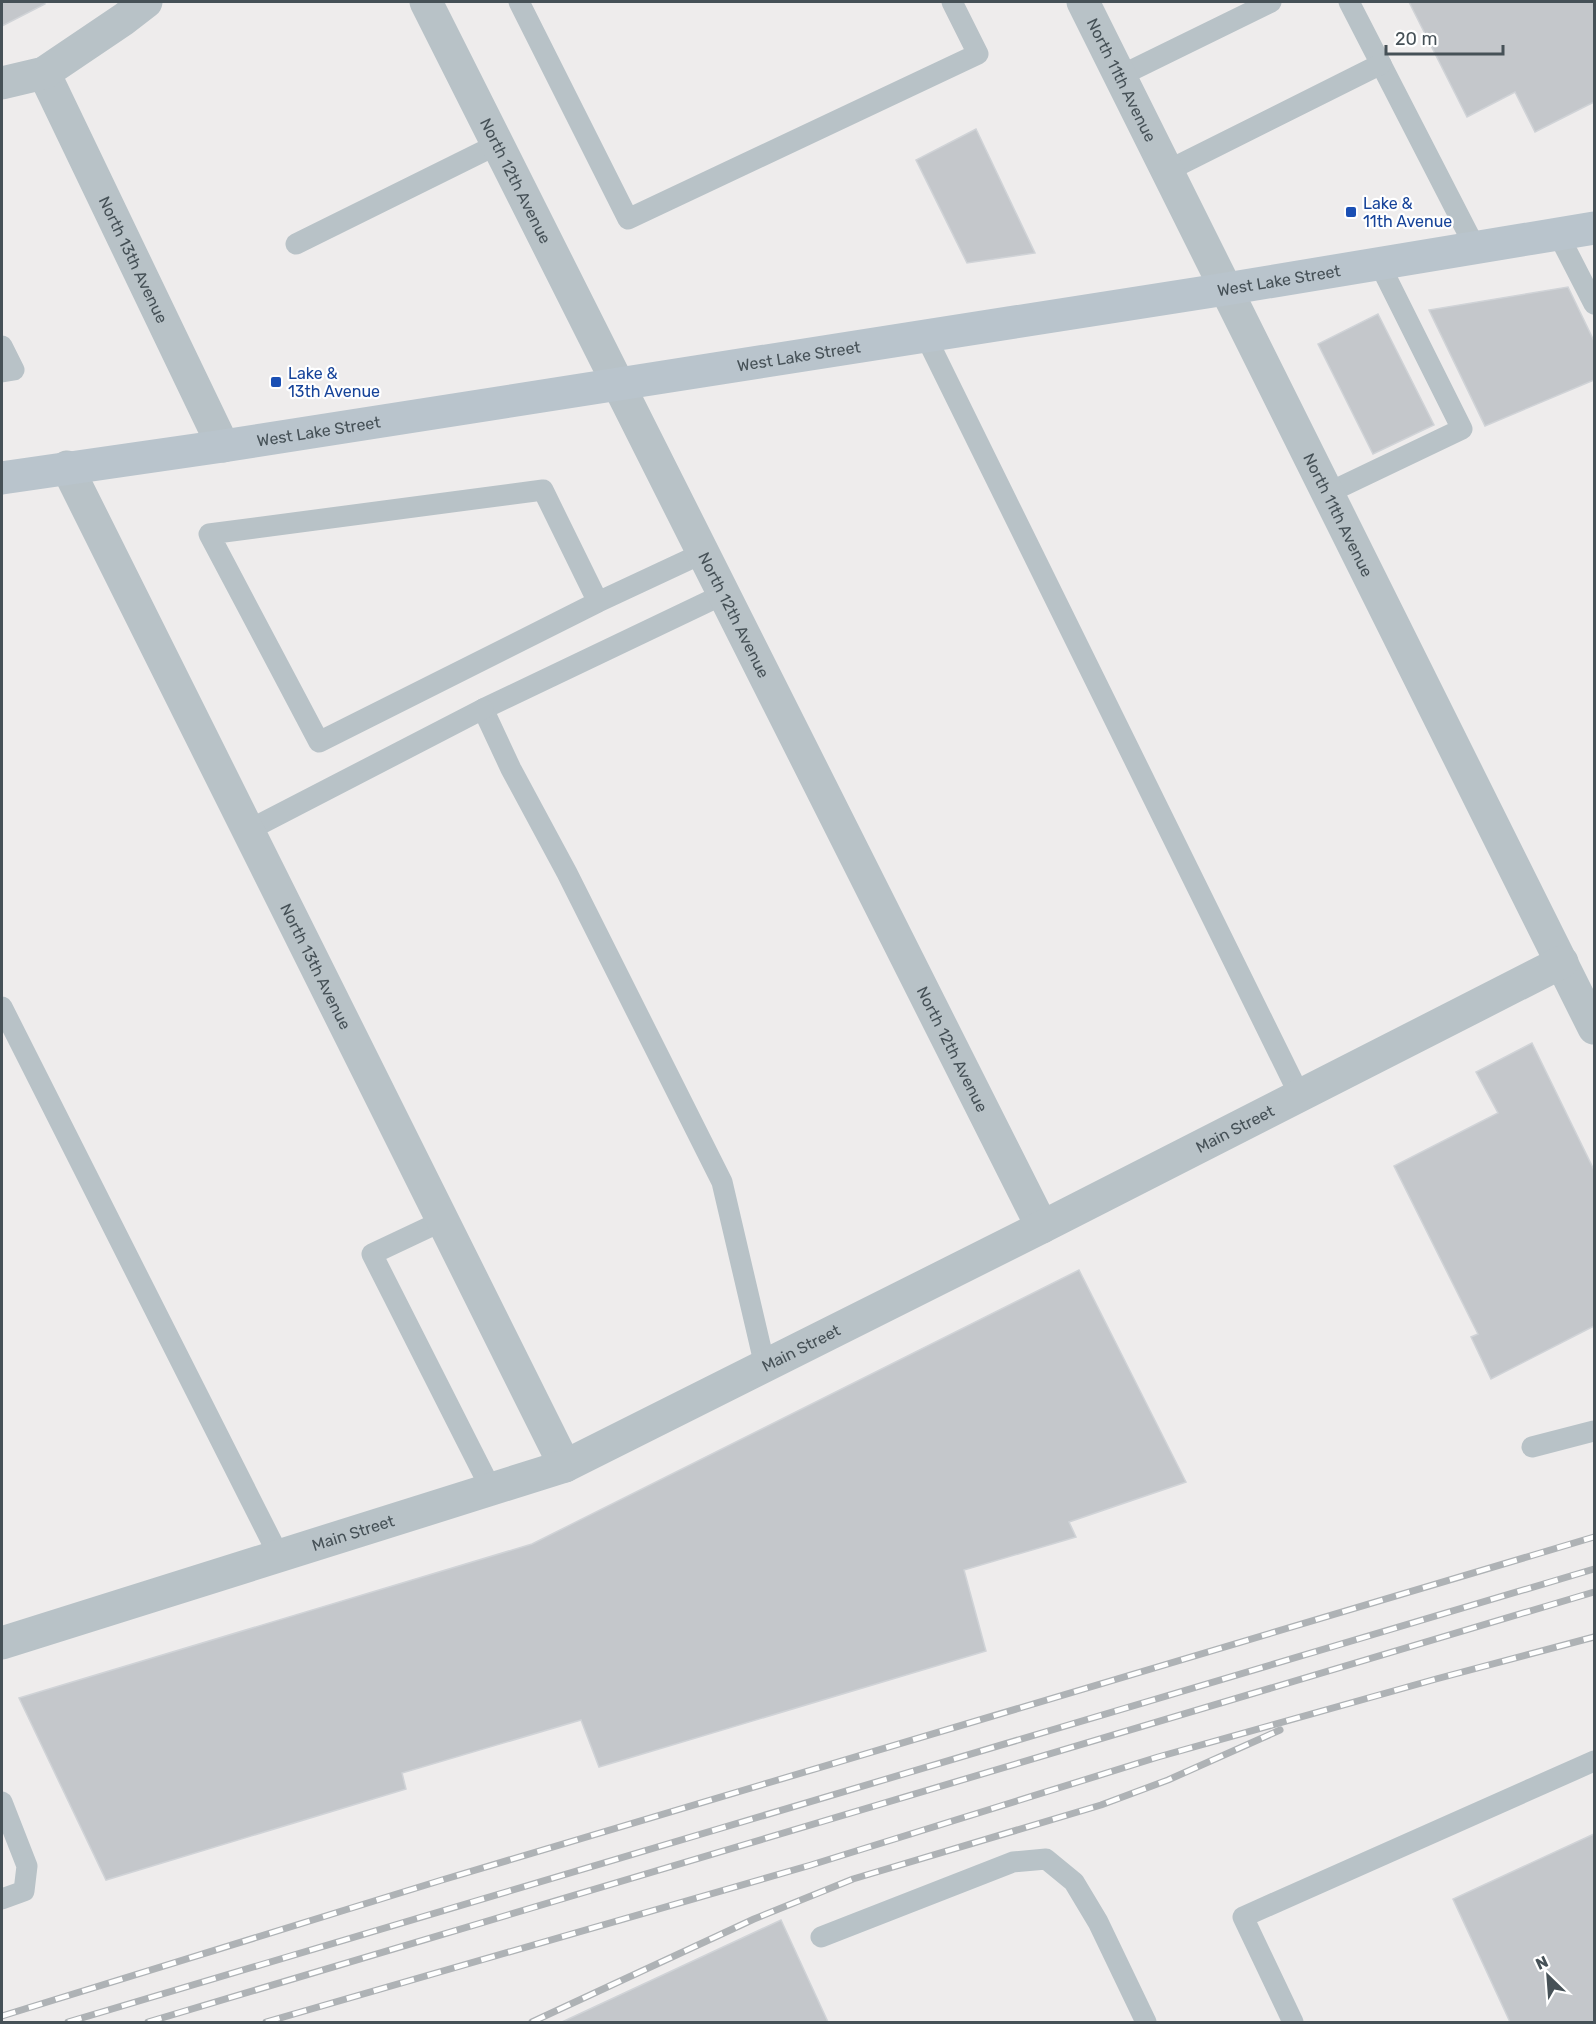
<svg xmlns="http://www.w3.org/2000/svg" width="1596" height="2024" viewBox="0 0 1596 2024" font-family="Rubik,sans-serif">
<style>
.building{fill:#c4c7cb;stroke:#d0d3d7;stroke-width:1.5}
.lines{fill:none;stroke-linecap:round;stroke-linejoin:round}
.service{stroke:#b8c2c7;stroke-width:21}
.minor{stroke:#b8c2c7;stroke-width:33}
.secondary{stroke:#b9c4cc;stroke-width:33}
.rail-casing{stroke:#aeb2b5;stroke-width:7}
.rail{stroke:#fff;stroke-width:4.5;stroke-dasharray:14;stroke-linecap:butt}
.transit-dot{fill:#1a4fb4;stroke:#fff;stroke-width:2}
.labels{text-anchor:middle;stroke-width:4.5;stroke-linejoin:round;paint-order:stroke}
.street-label{font-size:16px;fill:#465157;stroke:#fff}
.transit-label{font-size:16px;fill:#164399;stroke:#fff;text-anchor:start}
</style>
<rect width="100%" height="100%" fill="#eeecec"/>
<g class="building">
<polygon points="2,2 44,2 45,4 2,26"/>
<polygon points="1409,2 1594,2 1594,102 1535,132 1515,92 1467,117"/>
<polygon points="976,129 1035,253 967,263 916,160"/>
<polygon points="1568,287 1594,341 1594,380 1485,426 1429,310"/>
<polygon points="1378,314 1434,425 1373,454 1318,344"/>
<polygon points="1532,1043 1594,1170 1594,1326 1491,1379 1471,1337 1478,1334 1394,1166 1498,1113 1476,1072"/>
<polygon points="1079,1270 1186,1482 1069,1522 1076,1537 964,1570 986,1651 599,1767 581,1720 402,1773 406,1789 106,1880 19,1698 532,1544"/>
<polygon points="1594,1834 1594,2022 1510,2022 1453,1899"/>
<polygon points="781,1920 828,2022 562,2022"/>
</g>
<g class="lines">
<g class="service">
<polyline points="519,2 628,219 978,54 952,2"/>
<polyline points="1349,2 1475,247"/>
<polyline points="1120,76 1271,2"/>
<polyline points="1167,171 1381,64"/>
<polyline points="1558,234 1594,304"/>
<polyline points="296,244 498,144"/>
<polyline points="925,335 1300,1096"/>
<polyline points="2,346 14,370 2,372"/>
<polyline points="1328,493 1462,429 1379,263"/>
<polyline points="724,594 483,709 511,769 567,873 722,1182 765,1366"/>
<polyline points="598,602 319,742 209,534 543,490 598,602 703,553"/>
<polyline points="247,831 483,709"/>
<polyline points="2,1007 279,1556"/>
<polyline points="442,1221 372,1254 491,1489"/>
<polyline points="1532,1447 1594,1431"/>
<polyline points="2,1802 27,1866 24,1891 2,1899"/>
<polyline points="821,1937 1013,1862 1046,1859 1074,1882 1098,1922 1146,2022"/>
<polyline points="1293,2022 1243,1917 1594,1761"/>
</g>
<g class="minor">
<path id="s1" d="M 426,2 L 1042,1227"/>
<path id="s2" d="M 1083,2 L 1594,1028"/>
<path id="s3" d="M 44,73 L 223,446"/>
<polyline points="2,83 44,73 124,19 146,2"/>
<path id="s4" d="M 67,467 L 565,1466"/>
<path id="s5" d="M 2,1643 L 565,1466 L 1042,1227 L 1562,962"/>
</g>
<path class="secondary" id="s6" d="M 2,478 L 223,446 L 1226,289 L 1594,228"/>
<defs>
<g id="rail">
<polyline points="2,2016 442,1880 1594,1537"/>
<polyline points="68,2022 1594,1569"/>
<polyline points="148,2022 1594,1592"/>
<polyline points="266,2022 811,1865 1158,1757 1436,1679 1594,1637"/>
<polyline points="532,2022 754,1919 853,1879 1101,1805 1168,1780 1280,1730"/>
</g>
</defs>
<use href="#rail" class="rail-casing"/>
<use href="#rail" class="rail"/>
</g>
<g class="transit-dot">
<rect x="1345" y="206" width="12" height="12" rx="3"/>
<rect x="270" y="376" width="12" height="12" rx="3"/>
</g>
<g class="labels">
<g class="street-label">
<text dy="6" stroke="none"><textPath href="#s2" startOffset="87">North 11th Avenue</textPath></text>
<text dy="6" stroke="none"><textPath href="#s1" startOffset="200">North 12th Avenue</textPath></text>
<text dy="6" stroke="none"><textPath href="#s3" startOffset="207">North 13th Avenue</textPath></text>
<text dy="6" stroke="none"><textPath href="#s6" startOffset="1292">West Lake Street</textPath></text>
<text dy="6" stroke="none"><textPath href="#s6" startOffset="806">West Lake Street</textPath></text>
<text dy="6" stroke="none"><textPath href="#s6" startOffset="320">West Lake Street</textPath></text>
<text dy="6" stroke="none"><textPath href="#s2" startOffset="573">North 11th Avenue</textPath></text>
<text dy="6" stroke="none"><textPath href="#s1" startOffset="686">North 12th Avenue</textPath></text>
<text dy="6" stroke="none"><textPath href="#s4" startOffset="558">North 13th Avenue</textPath></text>
<text dy="6" stroke="none"><textPath href="#s1" startOffset="1172">North 12th Avenue</textPath></text>
<text dy="6" stroke="none"><textPath href="#s5" startOffset="1340">Main Street</textPath></text>
<text dy="6" stroke="none"><textPath href="#s5" startOffset="854">Main Street</textPath></text>
<text dy="6" stroke="none"><textPath href="#s5" startOffset="368">Main Street</textPath></text>
</g>
<g class="transit-label">
<text x="1363" y="209">Lake &amp;<tspan x="1363" dy="18">11th Avenue</tspan></text>
<text x="288" y="379">Lake &amp;<tspan x="288" dy="18">13th Avenue</tspan></text>
</g>
</g>
<rect width="1596" height="2024" fill="none" stroke="#465157" stroke-width="6"/>
<g transform="translate(1548 1976) rotate(335)" stroke="#ffffff" stroke-width="4.5" paint-order="stroke">
<path d="M0-4.5L10 22L0 15L-10 22Z" fill="#465157"/>
<text y="-9" font-size="16" font-weight="bold" text-anchor="middle" fill="#465157">N</text>
</g>
<path d="M1386 45v9h117v-9" fill="none" stroke="#465157" stroke-width="3"/>
<text x="1395" y="45" font-size="18" fill="#465157" stroke="#ffffff" stroke-width="4.5" paint-order="stroke">20 m</text>
</svg>
